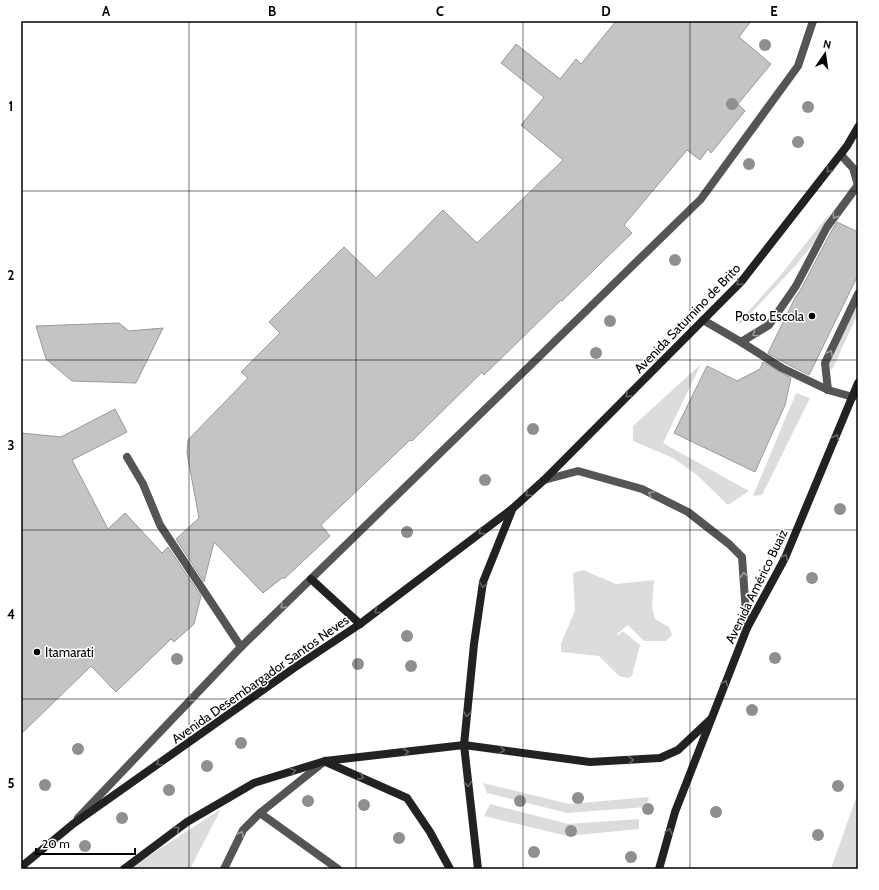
<svg xmlns="http://www.w3.org/2000/svg" width="879" height="890" viewBox="0 0 879 890" font-family="Cabin,sans-serif">
<style>
.green{fill:#dcdcdc}
.building{fill:#c4c4c4;stroke:#999}
.lines{fill:none;stroke-linecap:round;stroke-linejoin:round}
.service{stroke:#555;stroke-width:8}
.minor{stroke:#555;stroke-width:8}
.secondary{stroke:#222;stroke-width:8}
.tree{fill:#8f8f8f}
.oneway{stroke:#646464}
.oneway2{stroke:#999}
.grid{fill:none;stroke:#000;stroke-width:1;stroke-opacity:0.55}
.poi-dot{fill:#000;stroke:#fff;stroke-width:1.5}
.labels{text-anchor:middle;stroke-width:3;stroke-linejoin:round;paint-order:stroke}
.poi-label{font-size:13px;fill:#000;stroke:#fff;text-anchor:end}
.street-label{font-size:13px;fill:#000;stroke:#fff}
.neatline{fill:none;stroke:#000;stroke-width:1.5}
.grid-label{font-size:13px;text-anchor:middle;font-weight:bold;fill:#000}
</style>
<rect width="100%" height="100%" fill="#fff"/>
<g class="green">
<polygon points="830,213 815,242 796,265 741,324 738,323 779,277"/>
<polygon points="858,303 858,313 832,370 828,366"/>
<polygon points="701,364 663,443 749,491 728,505 697,475 673,458 633,441 633,426"/>
<polygon points="796,393 810,398 762,495 753,496"/>
<polygon points="583,570 616,584 654,580 652,607 655,619 669,627 672,635 666,641 644,641 628,625 617,634 619,635 623,631 640,645 632,676 628,678 619,676 599,656 561,652 561,644 575,610 573,573"/>
<polygon points="483,783 569,804 649,797 646,807 567,813 487,793"/>
<polygon points="858,792 858,869 831,869"/>
<polygon points="490,804 568,824 639,819 639,829 567,836 484,816"/>
<polygon points="221,809 190,869 129,869"/>
</g>
<g class="building">
<polygon points="616,21 751,21 739,37 771,64 738,104 745,111 711,153 708,149 700,160 687,150 624,225 632,233 562,301 561,300 484,375 482,372 412,441 410,440 321,525 330,536 285,578 282,578 263,593 214,542 204,582 176,539 199,518 187,453 188,440 248,378 241,372 280,333 269,322 344,247 376,278 443,210 477,243 563,160 521,125 544,97 501,63 516,44 560,79 576,59 581,64"/>
<polygon points="837,222 858,232 858,275 809,375 785,363 768,353 795,298 801,289 832,230"/>
<polygon points="119,323 129,331 163,328 136,383 72,381 46,359 36,326"/>
<polygon points="763,362 791,378 785,405 755,472 674,433 707,366 737,381 760,369"/>
<polygon points="115,409 127,432 72,460 108,529 125,513 162,553 168,547 201,596 194,624 174,642 171,639 116,692 91,666 21,734 21,433 61,437"/>
</g>
<g class="lines">
<g class="service">
<polyline points="703,320 741,342 782,368 828,390 853,397"/>
<polyline points="741,342 769,325 796,286 827,227 858,185 853,168 841,155"/>
<polyline points="828,390 825,363 858,294"/>
<polyline points="127,457 143,484 160,525 241,647"/>
<polyline points="260,813 338,869"/>
</g>
<g class="minor">
<polyline points="544,480 578,471 642,489 688,512 729,544 742,557 747,628"/>
<polyline points="78,818 241,647 701,199 798,66 813,21"/>
<polyline points="224,869 243,830 260,813 325,761"/>
</g>
<g class="secondary">
<polyline points="311,579 360,624"/>
<polyline points="326,762 407,798 430,832 450,869"/>
<polyline points="21,867 73,824 294,668 360,624 512,509 544,480 741,282 847,146 858,127"/>
<polyline points="124,869 187,822 254,783 325,761 464,745 590,762 660,758 678,750 711,719"/>
<polyline points="478,869 464,745 474,644 483,582 512,510"/>
<polyline points="659,869 675,812 747,628 785,558 858,383"/>
</g>
</g>
<g class="tree">
<circle cx="765" cy="45" r="6"/>
<circle cx="732" cy="104" r="6"/>
<circle cx="808" cy="107" r="6"/>
<circle cx="798" cy="142" r="6"/>
<circle cx="749" cy="164" r="6"/>
<circle cx="675" cy="260" r="6"/>
<circle cx="610" cy="321" r="6"/>
<circle cx="596" cy="353" r="6"/>
<circle cx="533" cy="429" r="6"/>
<circle cx="485" cy="480" r="6"/>
<circle cx="840" cy="509" r="6"/>
<circle cx="407" cy="532" r="6"/>
<circle cx="812" cy="578" r="6"/>
<circle cx="407" cy="636" r="6"/>
<circle cx="775" cy="658" r="6"/>
<circle cx="177" cy="659" r="6"/>
<circle cx="358" cy="664" r="6"/>
<circle cx="411" cy="666" r="6"/>
<circle cx="752" cy="710" r="6"/>
<circle cx="241" cy="743" r="6"/>
<circle cx="78" cy="749" r="6"/>
<circle cx="207" cy="766" r="6"/>
<circle cx="45" cy="785" r="6"/>
<circle cx="838" cy="786" r="6"/>
<circle cx="169" cy="790" r="6"/>
<circle cx="578" cy="798" r="6"/>
<circle cx="308" cy="801" r="6"/>
<circle cx="520" cy="801" r="6"/>
<circle cx="364" cy="805" r="6"/>
<circle cx="648" cy="809" r="6"/>
<circle cx="716" cy="812" r="6"/>
<circle cx="122" cy="818" r="6"/>
<circle cx="571" cy="831" r="6"/>
<circle cx="818" cy="835" r="6"/>
<circle cx="399" cy="838" r="6"/>
<circle cx="85" cy="846" r="6"/>
<circle cx="534" cy="852" r="6"/>
<circle cx="631" cy="857" r="6"/>
</g>
<defs><path id="oneway-chevron" d="M-2-3.5L2.5 0L-2 3.5" fill="none" stroke-width="1.6" stroke-linecap="round" stroke-linejoin="round"/></defs>
<g class="oneway">
<use href="#oneway-chevron" transform="translate(829 170) rotate(128)"/>
<use href="#oneway-chevron" transform="translate(739 283) rotate(133)"/>
<use href="#oneway-chevron" transform="translate(628 395) rotate(135)"/>
<use href="#oneway-chevron" transform="translate(836 437) rotate(-67)"/>
<use href="#oneway-chevron" transform="translate(528 494) rotate(138)"/>
<use href="#oneway-chevron" transform="translate(481 532) rotate(143)"/>
<use href="#oneway-chevron" transform="translate(785 557) rotate(-65)"/>
<use href="#oneway-chevron" transform="translate(483 585) rotate(102)"/>
<use href="#oneway-chevron" transform="translate(377 611) rotate(143)"/>
<use href="#oneway-chevron" transform="translate(725 683) rotate(-69)"/>
<use href="#oneway-chevron" transform="translate(467 714) rotate(96)"/>
<use href="#oneway-chevron" transform="translate(502 750) rotate(7)"/>
<use href="#oneway-chevron" transform="translate(406 752) rotate(-6)"/>
<use href="#oneway-chevron" transform="translate(631 760) rotate(-4)"/>
<use href="#oneway-chevron" transform="translate(159 763) rotate(145)"/>
<use href="#oneway-chevron" transform="translate(293 771) rotate(-17)"/>
<use href="#oneway-chevron" transform="translate(361 777) rotate(24)"/>
<use href="#oneway-chevron" transform="translate(468 784) rotate(84)"/>
<use href="#oneway-chevron" transform="translate(177 829) rotate(-37)"/>
<use href="#oneway-chevron" transform="translate(669 831) rotate(-75)"/>
</g>
<g class="oneway2">
<use href="#oneway-chevron" transform="translate(835 216) rotate(125)"/>
<use href="#oneway-chevron" transform="translate(755 334) rotate(148)"/>
<use href="#oneway-chevron" transform="translate(830 353) rotate(-64)"/>
<use href="#oneway-chevron" transform="translate(651 494) rotate(-154)"/>
<use href="#oneway-chevron" transform="translate(744 575) rotate(-94)"/>
<use href="#oneway-chevron" transform="translate(283 606) rotate(136)"/>
<use href="#oneway-chevron" transform="translate(191 699) rotate(133)"/>
<use href="#oneway-chevron" transform="translate(241 834) rotate(-61)"/>
</g>
<path class="grid" d="M 189,21 L 189,869M 356,21 L 356,869M 523,21 L 523,869M 690,21 L 690,869M 21,191 L 858,191M 21,360 L 858,360M 21,530 L 858,530M 21,699 L 858,699"/>
<g class="poi-dot">
<circle cx="812" cy="316" r="4"/>
<circle cx="37" cy="652" r="4"/>
</g>
<g class="labels">
<g class="poi-label">
<text x="804" y="321">Posto Escola</text>
<text x="45" y="657" text-anchor="start">Itamarati</text>
</g>
<g class="street-label">
<text transform="translate(687 318) rotate(-46)" y="5">Avenida Saturnino de Brito</text>
<text transform="translate(756 586) rotate(-64)" y="5">Avenida Américo Buaiz</text>
<text transform="translate(260 679) rotate(-35)" y="5">Avenida Desembargador Santos Neves</text>
</g>
</g>
<rect width="879" height="890" fill="none" stroke="#ffffff" stroke-width="44"/>
<g transform="translate(825 54) rotate(13)" stroke="#ffffff" stroke-width="3" paint-order="stroke">
<path d="M0-3L7 15L0 10L-7 15Z" fill="#000000"/>
<text y="-6" font-size="11" font-weight="bold" text-anchor="middle" fill="#000000">N</text>
</g>
<path d="M36 848v6h99v-6" fill="none" stroke="#000000" stroke-width="2"/>
<text x="42" y="848" font-size="12" fill="#000000" stroke="#ffffff" stroke-width="3" paint-order="stroke">20 m</text>
<rect x="22" y="22" width="835" height="846" class="neatline"/>
<g class="grid-label">
<text x="106" y="16">A</text>
<text x="272" y="16">B</text>
<text x="440" y="16">C</text>
<text x="606" y="16">D</text>
<text x="774" y="16">E</text>
<text x="11" y="111">1</text>
<text x="11" y="280">2</text>
<text x="11" y="450">3</text>
<text x="11" y="619">4</text>
<text x="11" y="788">5</text>
</g>
</svg>
